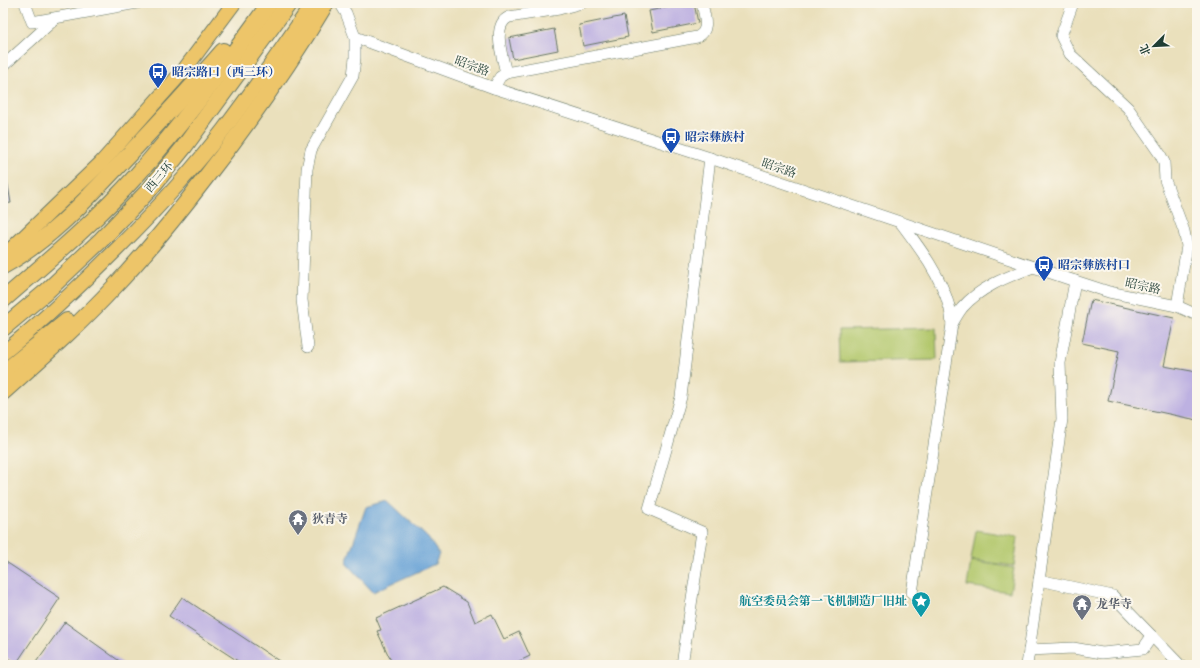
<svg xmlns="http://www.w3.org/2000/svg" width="1200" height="668" viewBox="0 0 1200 668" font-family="'Libre Caslon Text','Noto Serif SC',serif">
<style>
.pitch{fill:#b3c86d;stroke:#698250}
.water{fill:#66a1d6;stroke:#426f85}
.building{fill:#bdb1e1}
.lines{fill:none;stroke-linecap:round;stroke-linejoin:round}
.minor-casing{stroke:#667664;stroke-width:12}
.major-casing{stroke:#667664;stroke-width:16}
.highway-casing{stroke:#667664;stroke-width:18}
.minor{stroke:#fff;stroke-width:11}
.major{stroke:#edc569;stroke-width:14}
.highway{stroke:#edc569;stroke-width:16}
.labels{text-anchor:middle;stroke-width:4;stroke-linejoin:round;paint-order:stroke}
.street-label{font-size:12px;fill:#1f3d34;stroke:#fbf7ec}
.transit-label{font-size:12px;font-weight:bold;fill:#164399;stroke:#fbf7ec;text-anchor:start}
.worship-label{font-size:12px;font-weight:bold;fill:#5b616d;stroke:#fbf7ec;text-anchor:start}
.culture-label{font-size:12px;font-weight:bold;fill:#0d838f;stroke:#fbf7ec;text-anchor:end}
</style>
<rect width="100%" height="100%" fill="#fbf7ec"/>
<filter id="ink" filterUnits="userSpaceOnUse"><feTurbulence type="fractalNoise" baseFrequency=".025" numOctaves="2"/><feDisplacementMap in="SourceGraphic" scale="8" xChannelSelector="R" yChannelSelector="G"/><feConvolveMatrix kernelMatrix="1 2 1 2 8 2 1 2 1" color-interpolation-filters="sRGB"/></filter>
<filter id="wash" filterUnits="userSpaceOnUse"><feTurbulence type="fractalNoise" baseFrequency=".012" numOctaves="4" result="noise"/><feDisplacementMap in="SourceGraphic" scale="16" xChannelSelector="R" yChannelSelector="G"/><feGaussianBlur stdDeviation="0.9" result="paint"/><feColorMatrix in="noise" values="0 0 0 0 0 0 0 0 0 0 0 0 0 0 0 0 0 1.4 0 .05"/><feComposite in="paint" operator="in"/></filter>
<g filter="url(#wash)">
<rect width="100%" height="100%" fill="#eae0bc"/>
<g class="pitch">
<polygon points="936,328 937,360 840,362 839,330"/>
<polygon points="976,530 1018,537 1014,566 971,560"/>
<polygon points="971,561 1014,568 1010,592 967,586"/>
</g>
<polygon class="water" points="388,501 428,538 439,554 435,564 373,592 346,563 366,507"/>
<g id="blocks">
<g class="building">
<polygon points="690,3 694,3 698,23 653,32 649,11"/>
<polygon points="624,16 628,37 583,46 579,25"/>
<polygon points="554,29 558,50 513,59 509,38"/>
<polygon points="3,180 7,180 11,203 3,204"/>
<polygon points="1091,300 1174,318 1164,366 1197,372 1197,420 1108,401 1119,351 1082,343"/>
<polygon points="3,560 60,598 16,664 3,655"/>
<polygon points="443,587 467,602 475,622 492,614 504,639 519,632 530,656 511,665 393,665 377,631 381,630 376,618"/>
<polygon points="182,597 285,665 244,665 169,616"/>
<polygon points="65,622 125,665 34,665"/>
</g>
</g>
</g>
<g filter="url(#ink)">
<use href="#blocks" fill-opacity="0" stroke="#667664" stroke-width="1"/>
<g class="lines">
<defs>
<g id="minor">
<polyline points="25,3 32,22 137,3"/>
<polyline points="1073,3 1061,36 1070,54 1128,108 1160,154 1164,162 1165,180 1184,231 1187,246 1177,306"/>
<polyline points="355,37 494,88 710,158 1075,281 1109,292 1177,306 1197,315"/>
<polyline points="3,66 56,18"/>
<path d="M 506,73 C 503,59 491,25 509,17 L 559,9 L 582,3"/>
<path d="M 494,88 L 500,77 L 506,73 L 697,37 C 711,31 704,15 702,3"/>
<path d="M 901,223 C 919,247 941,276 949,306 C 951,311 951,318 952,324 C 955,319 958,313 962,308 C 980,287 1007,277 1033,267"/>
<polyline points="308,347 302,300 307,169 311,150 353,76 355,58 355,37 346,13 340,3"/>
<polyline points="1039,580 1113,596 1180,665"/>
<polyline points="912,593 952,324"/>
<polyline points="1029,650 1073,648 1102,653 1143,649 1152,636"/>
<polyline points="682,665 702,532 649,509 681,397 710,158"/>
<polyline points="1027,665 1062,419 1060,363 1075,281"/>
</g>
<g id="major">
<polyline points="3,257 101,163 184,70 234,3"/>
<path d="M 3,353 C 44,320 82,284 119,247 C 156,210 192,171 224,129 C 255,88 284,46 313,3"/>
</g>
<g id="highway">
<path d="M 3,266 C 48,241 83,203 118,166 C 154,128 189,90 223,51"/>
<path d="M 3,300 C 49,260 96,221 136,176 C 185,122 227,62 270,3"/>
<polyline points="3,328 46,292 101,240 150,189 184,147 289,3"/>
<polyline points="3,373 67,321"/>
<path d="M 3,392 C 41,358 80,324 115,286 C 147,252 177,215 206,177 C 249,122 290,64 326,3"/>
</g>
</defs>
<use href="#minor" class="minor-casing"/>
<use href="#major" class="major-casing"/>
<use href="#highway" class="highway-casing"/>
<use href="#minor" class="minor"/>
<use href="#major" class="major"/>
<use href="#highway" class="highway"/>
</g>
</g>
<defs>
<symbol id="bus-pin" viewBox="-11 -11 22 30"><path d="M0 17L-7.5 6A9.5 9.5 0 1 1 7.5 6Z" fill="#1a4fb4" stroke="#fbf7ec"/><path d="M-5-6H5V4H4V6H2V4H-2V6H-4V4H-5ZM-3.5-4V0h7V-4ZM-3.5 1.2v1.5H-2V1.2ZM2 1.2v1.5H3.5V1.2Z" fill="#fff"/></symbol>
<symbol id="temple-pin" viewBox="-11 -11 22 30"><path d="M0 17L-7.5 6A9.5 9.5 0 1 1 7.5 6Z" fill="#6b7280" stroke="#fbf7ec"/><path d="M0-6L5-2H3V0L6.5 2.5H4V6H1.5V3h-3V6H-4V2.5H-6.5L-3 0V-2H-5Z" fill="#fff"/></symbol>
<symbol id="sight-pin" viewBox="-11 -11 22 30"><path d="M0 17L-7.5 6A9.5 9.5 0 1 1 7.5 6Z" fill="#0f9aa8" stroke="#fbf7ec"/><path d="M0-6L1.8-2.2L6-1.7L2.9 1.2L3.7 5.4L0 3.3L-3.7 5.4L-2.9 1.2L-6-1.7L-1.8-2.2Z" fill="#fff"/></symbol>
</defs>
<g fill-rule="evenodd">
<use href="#bus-pin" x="147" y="61" width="22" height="30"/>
<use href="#bus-pin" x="660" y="126" width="22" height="30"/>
<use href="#bus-pin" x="1033" y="254" width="22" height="30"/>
<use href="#temple-pin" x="287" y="508" width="22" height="30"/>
<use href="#sight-pin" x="910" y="590" width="22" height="30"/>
<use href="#temple-pin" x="1071" y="593" width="22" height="30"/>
</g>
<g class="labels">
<g class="street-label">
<text transform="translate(472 66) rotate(20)" y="4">昭宗路</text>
<text transform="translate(779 168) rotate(19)" y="4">昭宗路</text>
<text transform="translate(159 177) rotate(-50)" y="4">西三环</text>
<text transform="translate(1143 286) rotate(12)" y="4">昭宗路</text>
</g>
<g class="transit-label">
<text x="172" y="76">昭宗路口（西三环）</text>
<text x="685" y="141">昭宗彝族村</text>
<text x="1058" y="269">昭宗彝族村口</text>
</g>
<g class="worship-label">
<text x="312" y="523">狄青寺</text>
<text x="1096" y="608">龙华寺</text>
</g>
<g class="culture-label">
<text x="907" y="605">航空委员会第一飞机制造厂旧址</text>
</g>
</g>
<rect width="1200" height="668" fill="none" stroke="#fbf7ec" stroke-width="16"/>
<g transform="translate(1154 46) rotate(246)" stroke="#fbf7ec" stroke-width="3" paint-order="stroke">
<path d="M0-3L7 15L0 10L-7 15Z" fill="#1f3d34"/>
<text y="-6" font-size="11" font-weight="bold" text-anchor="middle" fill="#1f3d34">北</text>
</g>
</svg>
